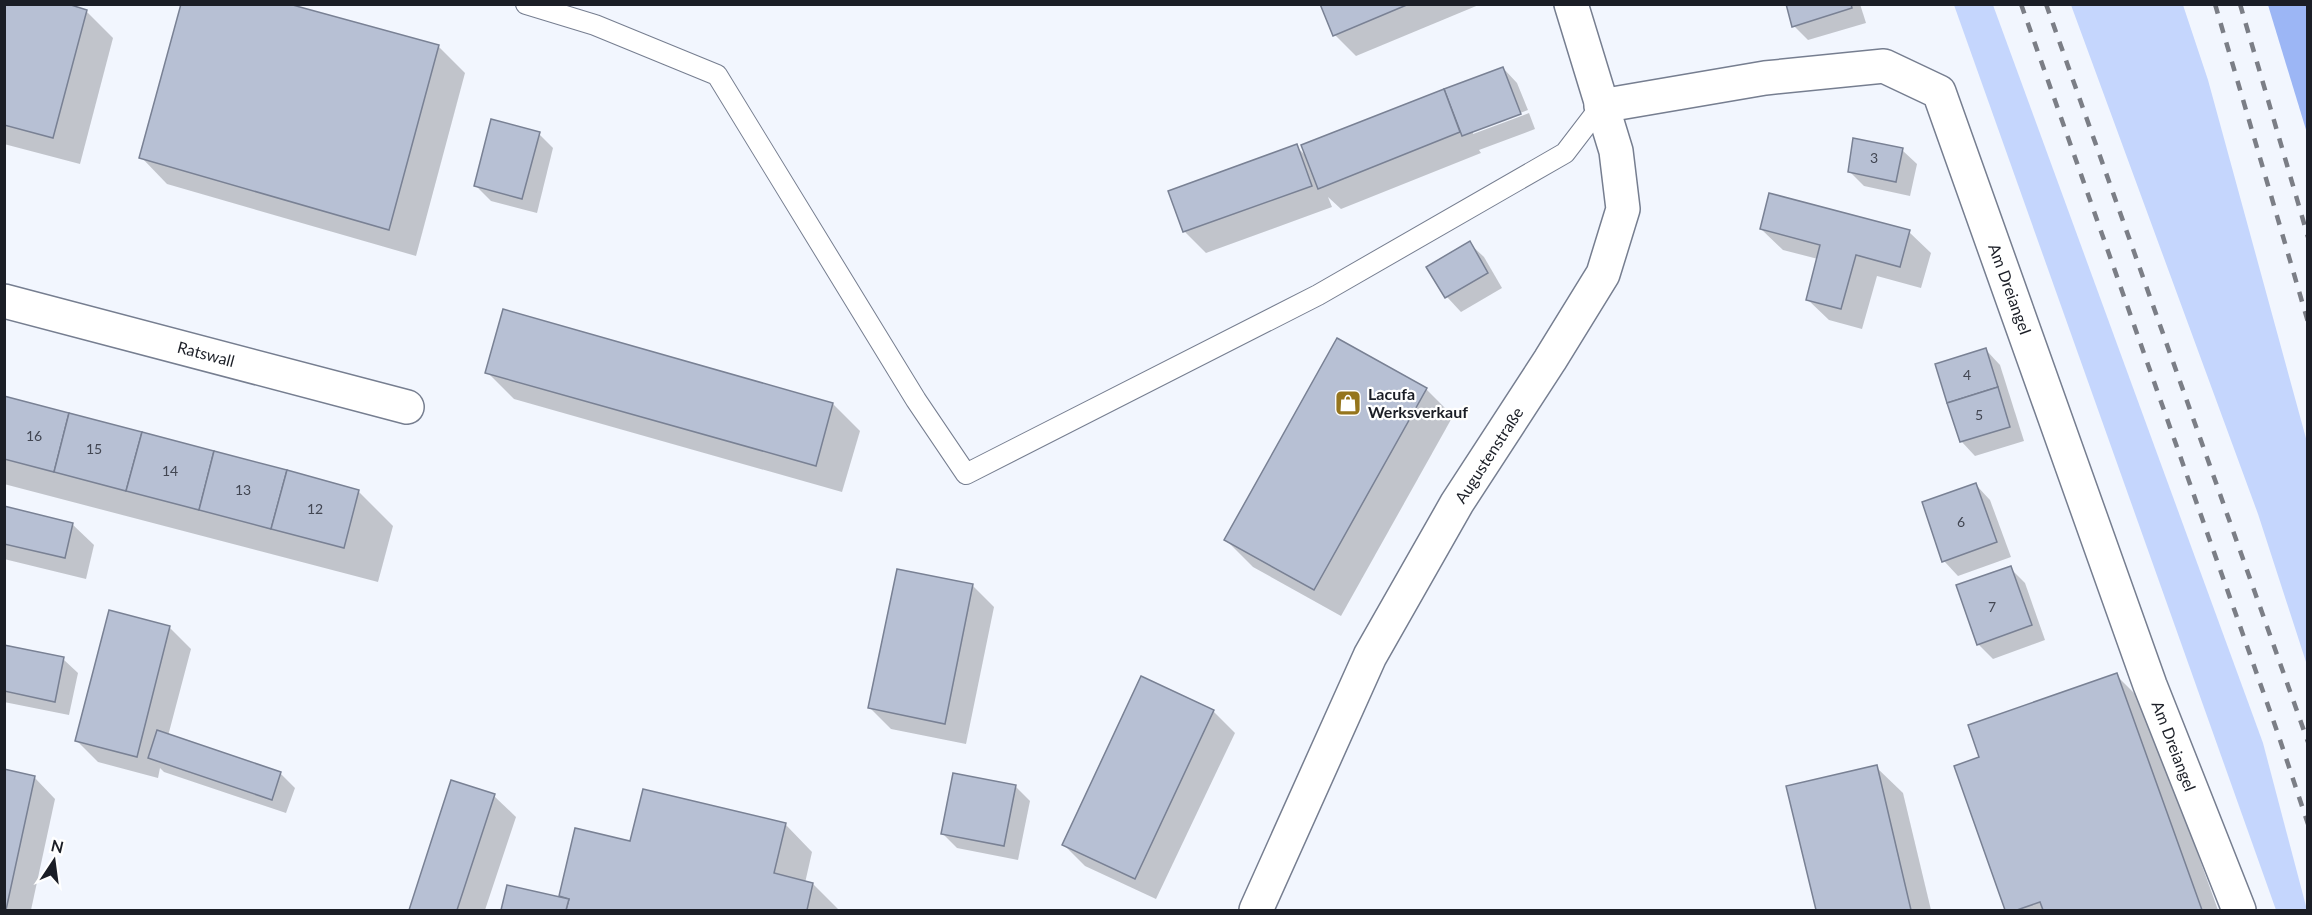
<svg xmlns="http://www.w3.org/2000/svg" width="2312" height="915" viewBox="0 0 2312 915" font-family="Lato,sans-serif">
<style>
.green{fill:#c5d6fd}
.forest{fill:#9cb6f5}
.shadow{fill:#0003}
.building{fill:#b7c0d4;stroke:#798194;stroke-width:1.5}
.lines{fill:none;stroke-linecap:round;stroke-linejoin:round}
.service-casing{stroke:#767e90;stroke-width:22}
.minor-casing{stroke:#767e90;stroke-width:36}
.service{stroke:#fff;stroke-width:20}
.minor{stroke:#fff;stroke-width:33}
.rail{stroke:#7b7e86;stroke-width:4.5;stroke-dasharray:10 10;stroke-linecap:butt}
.labels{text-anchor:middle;stroke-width:4.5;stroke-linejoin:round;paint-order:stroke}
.number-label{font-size:14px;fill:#424652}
.street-label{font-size:16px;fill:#1b1e26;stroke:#fff}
.poi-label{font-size:16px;font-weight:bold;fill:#1b1e26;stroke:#fff;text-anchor:start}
</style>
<rect width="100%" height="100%" fill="#f2f6fe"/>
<g class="green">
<polygon points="1954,5 1993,5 2263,743 2307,910 2276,910"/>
<polygon points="2071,5 2183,5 2208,80 2307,442 2307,665 2258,514"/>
</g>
<polygon class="forest" points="2268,5 2307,5 2307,133"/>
<g class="shadow">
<polygon points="4,4 86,11 113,38 80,164 4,144"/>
<polygon points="1322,4 1481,4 1356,56 1335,35"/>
<polygon points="1787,4 1860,4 1866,23 1808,40 1794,26"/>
<polygon points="438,46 465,73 416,256 167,184 141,157"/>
<polygon points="1503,68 1517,83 1528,110 1473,131 1473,134 1529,113 1535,129 1479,150 1481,153 1341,209 1328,197 1332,207 1206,253 1184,231 1296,146 1307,157 1443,90 1448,95"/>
<polygon points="539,134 553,148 537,213 491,201 476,186"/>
<polygon points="1902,150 1917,164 1910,196 1864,186 1849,171"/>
<polygon points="1761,229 1909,232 1931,253 1921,288 1877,276 1862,329 1829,320 1807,299 1818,259 1783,250"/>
<polygon points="1469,243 1484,257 1502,288 1461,312 1447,297"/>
<polygon points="504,311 833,404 860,431 842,492 514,399 487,372"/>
<polygon points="1986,350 2000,365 2024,441 1975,456 1961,441"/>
<polygon points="1426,389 1453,416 1341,616 1253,567 1226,540"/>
<polygon points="4,398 358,491 393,526 378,582 4,484"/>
<polygon points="1976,485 1990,500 2011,557 1958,576 1944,561"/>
<polygon points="4,508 72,524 94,545 86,579 4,559"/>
<polygon points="2010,568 2025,583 2045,640 1993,659 1978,644"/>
<polygon points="973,586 994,607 966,744 891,729 870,708"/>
<polygon points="169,627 191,649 168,736 280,773 295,788 286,813 164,772 160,768 158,778 98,762 77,741"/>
<polygon points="4,646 63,659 78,673 69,715 4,702"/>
<polygon points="2116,675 2143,702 2218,910 2007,910 1956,767 1981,758"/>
<polygon points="1142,678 1214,712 1235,733 1156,899 1085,866 1064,845"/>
<polygon points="1876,767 1903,793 1931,910 1817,910 1788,787"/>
<polygon points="4,771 34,777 55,799 31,910 4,910"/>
<polygon points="452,782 494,796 516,817 485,910 410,910"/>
<polygon points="1015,786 1030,801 1018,860 957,848 942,833"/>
<polygon points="786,825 812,852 805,883 813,884 839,910 503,910 508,887 560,898 576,829 632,843"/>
</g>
<g class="building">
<polygon points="4,4 68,4 87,10 53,138 4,125"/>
<polygon points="181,4 289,4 439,45 389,230 139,158"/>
<polygon points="1320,4 1409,4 1333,36"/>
<polygon points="1786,4 1851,4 1852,8 1792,27"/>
<polygon points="1503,67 1521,114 1462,136 1444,89"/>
<polygon points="1444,89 1460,132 1318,189 1301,145"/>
<polygon points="491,119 540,132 522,199 474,186"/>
<polygon points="1853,138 1903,148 1896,182 1848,172"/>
<polygon points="1297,144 1312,186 1183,232 1168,191"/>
<polygon points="1769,193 1910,230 1900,267 1856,255 1841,309 1806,300 1820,245 1760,229"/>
<polygon points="1470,241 1488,273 1445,298 1426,267"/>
<polygon points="503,309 833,403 816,466 485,373"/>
<polygon points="1337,338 1427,388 1314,590 1224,540"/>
<polygon points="1986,348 1998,387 1947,403 1935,364"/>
<polygon points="1998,387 2010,427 1960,442 1947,403"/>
<polygon points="4,396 69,413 54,472 4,459"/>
<polygon points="69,413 142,432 126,491 54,472"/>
<polygon points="142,432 214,451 199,510 126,491"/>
<polygon points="214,451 287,470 271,529 199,510"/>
<polygon points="287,470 359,490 344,548 271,529"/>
<polygon points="1976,483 1997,542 1942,562 1922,502"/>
<polygon points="4,506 73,523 65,558 4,544"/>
<polygon points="2011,566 2032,625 1977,645 1956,585"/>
<polygon points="897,569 973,584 945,724 868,708"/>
<polygon points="109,610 170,626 137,757 75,741"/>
<polygon points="4,645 64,657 55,702 4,691"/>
<polygon points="2117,673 2202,910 2043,910 2040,902 2017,910 2005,910 1954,766 1979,757 1968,725"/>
<polygon points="1141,676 1214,710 1135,879 1062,845"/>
<polygon points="157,730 281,772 272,800 148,758"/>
<polygon points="1877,765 1911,910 1816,910 1786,786"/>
<polygon points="4,769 35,776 6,910 4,910"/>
<polygon points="953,773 1016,785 1004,846 941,834"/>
<polygon points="451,780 495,794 457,910 409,910"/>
<polygon points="643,789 786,823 774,873 813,883 807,910 566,910 569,899 559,896 575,828 630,841"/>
<polygon points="507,885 569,899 566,910 501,910"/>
</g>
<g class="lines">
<defs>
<polyline id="service" points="526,4 595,25 717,75 916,400 966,474 1318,295 1565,153 1601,106"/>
<g id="minor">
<polyline points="1601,106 1765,78 1884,66 1939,92 2150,685 2239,910"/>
<polyline points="4,301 407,407"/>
<polyline points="1256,910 1370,656 1457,503 1550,360 1603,274 1623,209 1616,151 1571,4"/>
</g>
</defs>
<use href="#service" class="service-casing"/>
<use href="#minor" class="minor-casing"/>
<use href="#service" class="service"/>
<use href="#minor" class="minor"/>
<g class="rail">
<polyline points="2021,4 2278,734 2308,824"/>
<polyline points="2046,4 2308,742"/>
<polyline points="2215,4 2308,322"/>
<polyline points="2240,4 2308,237"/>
</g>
</g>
<defs>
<symbol id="shop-square" viewBox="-11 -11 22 22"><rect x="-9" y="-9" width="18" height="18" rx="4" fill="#95751d" stroke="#fff"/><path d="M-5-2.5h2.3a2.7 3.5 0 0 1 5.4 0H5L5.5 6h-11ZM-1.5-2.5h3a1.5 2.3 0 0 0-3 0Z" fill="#fff"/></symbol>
</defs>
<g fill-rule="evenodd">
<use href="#shop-square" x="1333" y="388" width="30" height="30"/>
</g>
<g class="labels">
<g class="number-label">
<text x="1874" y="163">3</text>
<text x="1967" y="380">4</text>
<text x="1979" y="420">5</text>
<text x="34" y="441">16</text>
<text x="94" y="454">15</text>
<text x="170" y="476">14</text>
<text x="243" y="495">13</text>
<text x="315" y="514">12</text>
<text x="1961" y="527">6</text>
<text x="1992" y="612">7</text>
</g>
<g class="street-label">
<text transform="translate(2010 289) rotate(70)" y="6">Am Dreiangel</text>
<text transform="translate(206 354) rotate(15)" y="6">Ratswall</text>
<text transform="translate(1489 455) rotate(-57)" y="6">Augustenstraße</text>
<text transform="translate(2174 746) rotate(69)" y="6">Am Dreiangel</text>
</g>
<g class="poi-label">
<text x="1368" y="400">Lacufa<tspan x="1368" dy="18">Werksverkauf</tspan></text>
</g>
</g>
<rect width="2312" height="915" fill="none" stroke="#1b1e26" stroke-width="12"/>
<g transform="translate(54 861) rotate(13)" stroke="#ffffff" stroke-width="4.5" paint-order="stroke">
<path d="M0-4.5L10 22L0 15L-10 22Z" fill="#1b1e26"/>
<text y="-9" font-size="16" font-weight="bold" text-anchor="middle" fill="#1b1e26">N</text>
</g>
</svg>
